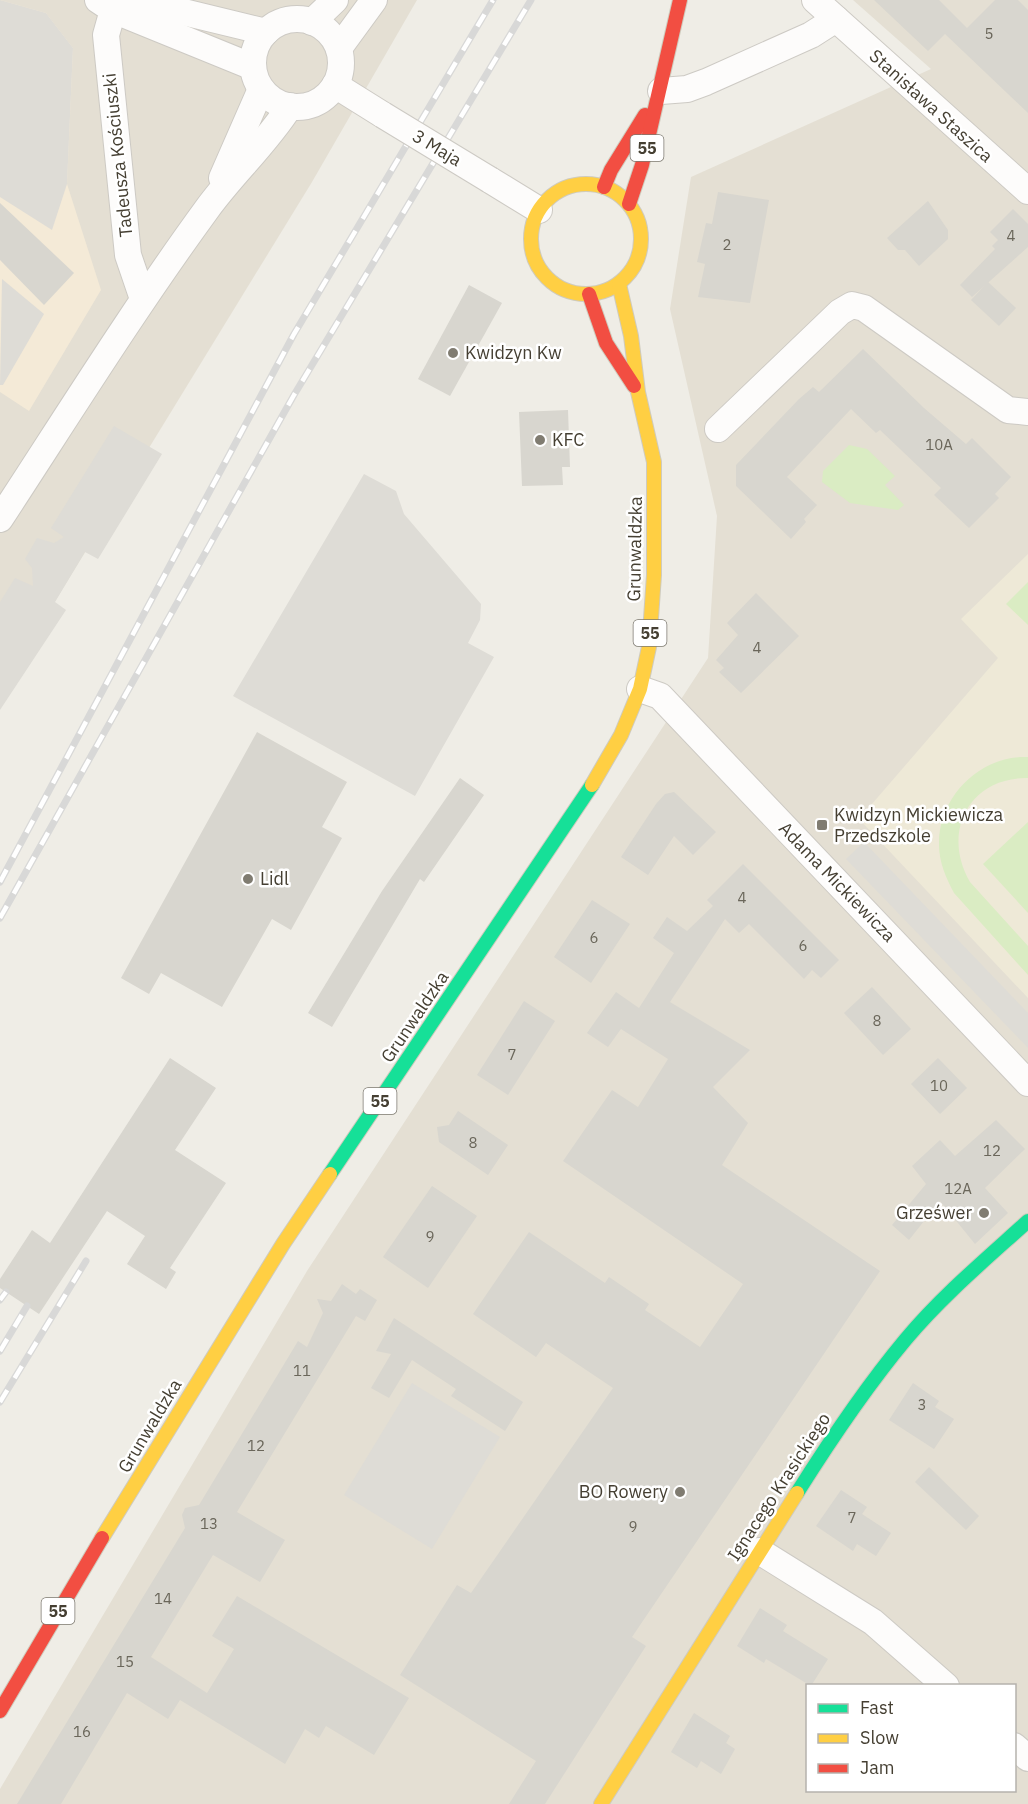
<svg xmlns="http://www.w3.org/2000/svg" width="1028" height="1804" viewBox="0 0 1028 1804" font-family="'IBM Plex Sans',sans-serif">
<style>
.residential{fill:#e4dfd3;fill-rule:evenodd}
.commercial{fill:#f4ead7}
.education{fill:#eee9d7}
.green{fill:#daecc3}
.parking{fill:#dedcd6}
.building{fill:#d8d6cf}
.lines{fill:none;stroke-linecap:round;stroke-linejoin:round}
.street-casing{stroke:#cdcac4;stroke-width:28}
.fast-casing{stroke:#cfcbbd;stroke-width:16}
.slow-casing{stroke:#cfcbbd;stroke-width:16}
.jam-casing{stroke:#cfcbbd;stroke-width:16}
.street{stroke:#fdfcfb;stroke-width:26}
.fast{stroke:#16e098;stroke-width:14}
.slow{stroke:#ffcf43;stroke-width:14}
.jam{stroke:#f24e42;stroke-width:14}
.rail-casing{stroke:#d8d8d7;stroke-width:7}
.rail{stroke:#fff;stroke-width:4.5;stroke-dasharray:14;stroke-linecap:butt}
.street-bridge-casing{stroke:#cdcac4;stroke-width:28;stroke-linecap:butt}
.street-bridge{stroke:#fdfcfb;stroke-width:26}
.poi-dot{fill:#807c71;stroke:#fff;stroke-width:2}
.labels{text-anchor:middle;stroke-width:5;stroke-linejoin:round;paint-order:stroke}
.number-label{font-size:15px;fill:#6a665a}
.shield{fill:#fff;stroke:#7d7970;stroke-width:1.5}
.shield-label{font-size:16px;font-weight:bold;fill:#453f32}
.street-label{font-size:18px;fill:#453f32;stroke:#fff}
.poi-label{font-size:18px;fill:#453f32;stroke:#fff;text-anchor:start}
</style>
<rect width="100%" height="100%" fill="#efede6"/>
<g class="residential">
<polygon points="0,0 417,0 312,182 0,691"/>
<path d="M 853,0 L 1028,0 L 1028,1804 L 0,1804 L 0,1789 L 307,1271 L 708,658 L 717,516 L 670,309 L 691,177 L 931,69 ZM 808,1686 L 1014,1686 L 1014,1790 L 808,1790 Z"/>
</g>
<polygon class="commercial" points="0,0 46,13 73,48 67,184 101,290 29,411 0,392"/>
<polygon class="education" points="1028,554 1028,998 859,819 998,658 961,619"/>
<g class="green">
<polygon points="849,445 867,449 895,476 885,485 904,505 898,510 850,503 822,482 823,471"/>
<polygon points="1028,582 1028,625 1006,604"/>
<path d="M 1028,757 L 1028,778 C 969,777 941,832 970,882 L 1028,946 L 1028,975 L 954,893 C 946,878 939,862 939,845 C 938,797 980,755 1028,757 Z"/>
<polygon points="1028,822 1028,913 983,864"/>
</g>
<g class="parking">
<polygon points="0,0 46,13 73,48 67,184 52,230 0,197"/>
<polygon points="2,279 44,314 3,385 0,385"/>
<polygon points="114,426 162,454 98,559 85,552 55,602 66,610 0,710 0,602 15,578 33,586 32,568 25,559 37,538 54,543 64,537 51,528"/>
<polygon points="364,474 396,491 404,514 481,604 480,620 468,643 494,657 415,796 233,696"/>
<polygon points="864,842 1028,1013 1028,1048 846,859"/>
<polygon points="412,1383 500,1437 432,1549 344,1495"/>
</g>
<g class="building">
<polygon points="874,0 939,0 967,28 995,0 1018,0 1028,10 1028,113 945,34 928,51"/>
<polygon points="718,192 769,200 750,303 698,297 705,264 697,262 706,223 712,224"/>
<polygon points="928,201 948,230 948,239 919,266 905,250 898,250 887,238"/>
<polygon points="0,203 74,273 44,305 0,260"/>
<polygon points="1013,209 1028,224 1028,247 972,297 960,285 995,249 992,246 998,240 990,232"/>
<polygon points="988,282 1016,308 999,326 971,300"/>
<polygon points="469,285 502,303 450,396 418,379"/>
<polygon points="863,349 924,408 966,444 972,438 1011,477 995,494 999,498 969,528 934,495 941,488 880,430 876,433 851,409 787,477 817,505 804,519 806,522 791,539 736,486 736,465 799,399 813,387 819,392"/>
<polygon points="568,410 570,467 562,467 563,485 522,486 519,412"/>
<polygon points="756,593 799,636 741,693 719,672 724,668 716,660 738,635 727,623"/>
<polygon points="257,732 347,782 322,827 342,838 291,930 272,919 222,1007 161,973 149,994 121,978"/>
<polygon points="460,778 484,795 424,882 420,879 332,1027 308,1013 382,891"/>
<polygon points="674,792 716,832 693,855 674,836 648,875 621,857 656,804 665,794"/>
<polygon points="743,864 839,960 821,978 812,970 804,979 749,924 739,933 725,919 670,1002 750,1050 713,1087 748,1123 722,1165 880,1271 632,1637 646,1646 545,1804 509,1804 536,1761 400,1675 457,1585 471,1593 613,1388 546,1343 536,1357 473,1314 529,1232 605,1283 609,1277 649,1304 645,1310 700,1347 743,1284 563,1161 612,1090 638,1107 668,1059 621,1029 608,1047 587,1033 616,992 639,1008 674,953 653,938 667,917 687,931 713,906 707,900"/>
<polygon points="592,900 630,924 591,983 554,957"/>
<polygon points="872,987 911,1029 883,1055 844,1013"/>
<polygon points="524,1001 555,1021 508,1095 477,1075"/>
<polygon points="170,1058 216,1088 175,1150 226,1183 170,1268 176,1272 166,1289 127,1264 145,1236 107,1211 39,1314 0,1288 0,1279 32,1230 50,1243"/>
<polygon points="938,1058 967,1088 940,1114 911,1084"/>
<polygon points="458,1111 508,1145 488,1175 439,1142 437,1127 449,1125"/>
<polygon points="996,1120 1025,1149 985,1188 1008,1213 975,1244 940,1201 909,1240 892,1225 926,1184 912,1166 940,1140 955,1156"/>
<polygon points="432,1186 477,1216 428,1288 383,1257"/>
<polygon points="342,1284 356,1294 360,1289 377,1300 365,1321 356,1316 237,1512 285,1540 260,1582 213,1555 151,1657 207,1693 234,1649 212,1636 237,1596 409,1698 374,1755 326,1726 319,1738 305,1729 285,1764 180,1700 168,1719 127,1693 61,1804 17,1804 185,1528 182,1515 185,1508 199,1505 298,1341 307,1347 323,1313 317,1299 331,1301"/>
<polygon points="394,1318 523,1402 505,1431 451,1396 456,1389 412,1360 389,1398 371,1388 391,1354 376,1351"/>
<polygon points="913,1383 939,1401 935,1407 954,1419 934,1449 889,1420"/>
<polygon points="929,1467 979,1516 966,1530 915,1482"/>
<polygon points="841,1490 867,1507 862,1514 891,1533 876,1556 857,1544 853,1551 816,1526"/>
<polygon points="760,1608 787,1625 783,1631 828,1659 811,1686 766,1659 764,1663 737,1646"/>
<polygon points="694,1713 730,1736 726,1743 735,1749 721,1774 701,1761 697,1768 671,1752"/>
</g>
<g class="lines">
<defs>
<g id="street">
<polyline points="98,0 113,10 253,67"/>
<polyline points="134,0 266,32"/>
<polyline points="815,0 1028,191"/>
<polyline points="113,10 106,35 128,255 143,299"/>
<circle cx="297" cy="63" r="44"/>
<polyline points="312,22 335,0"/>
<polyline points="339,48 374,0"/>
<polyline points="335,85 383,115"/>
<polyline points="661,91 687,89 706,82 811,35 836,19"/>
<polyline points="222,178 261,89"/>
<polyline points="490,180 539,210"/>
<polyline points="718,429 840,312 852,305 864,308 1008,410 1028,412"/>
<path d="M 0,519 C 68,415 134,309 207,209 C 233,173 266,144 290,106"/>
<polyline points="640,689 660,696 1028,1083"/>
<polyline points="759,1551 873,1622 946,1686"/>
<polyline points="1014,1746 1028,1758"/>
</g>
<g id="fast">
<polyline points="330,1174 592,785"/>
<path d="M 797,1493 C 831,1439 865,1388 906,1339 C 942,1296 986,1259 1028,1221"/>
</g>
<g id="slow">
<circle cx="586" cy="239" r="55"/>
<polyline points="592,785 621,735 640,689 649,647 654,575 654,462 638,392 631,336 619,284"/>
<polyline points="102,1538 283,1244 330,1174"/>
<polyline points="601,1804 797,1493"/>
</g>
<g id="jam">
<polyline points="604,187 611,170 645,115"/>
<polyline points="629,204 642,165 680,0"/>
<polyline points="589,294 606,343 634,386"/>
<polyline points="0,1711 102,1538"/>
</g>
</defs>
<use href="#street" class="street-casing"/>
<use href="#fast" class="fast-casing"/>
<use href="#slow" class="slow-casing"/>
<use href="#jam" class="jam-casing"/>
<use href="#street" class="street"/>
<use href="#fast" class="fast"/>
<use href="#slow" class="slow"/>
<use href="#jam" class="jam"/>
<defs>
<g id="rail">
<polyline points="0,882 294,334 493,0"/>
<polyline points="0,918 294,395 531,0"/>
<polyline points="0,1300 6,1292"/>
<polyline points="0,1351 27,1306"/>
<polyline points="0,1402 86,1261"/>
</g>
</defs>
<use href="#rail" class="rail-casing"/>
<use href="#rail" class="rail"/>
<defs>
<polyline id="street-bridge" points="383,115 490,180"/>
</defs>
<use href="#street-bridge" class="street-bridge-casing"/>
<use href="#street-bridge" class="street-bridge"/>
</g>
<g class="poi-dot">
<circle cx="453" cy="353" r="6"/>
<circle cx="540" cy="440" r="6"/>
<rect x="816" y="819" width="12" height="12" rx="3"/>
<circle cx="248" cy="879" r="6"/>
<circle cx="984" cy="1213" r="6"/>
<circle cx="680" cy="1492" r="6"/>
</g>
<g class="labels">
<g class="number-label">
<text x="989" y="39">5</text>
<text x="1011" y="241">4</text>
<text x="727" y="250">2</text>
<text x="939" y="450">10A</text>
<text x="757" y="653">4</text>
<text x="742" y="903">4</text>
<text x="594" y="943">6</text>
<text x="803" y="951">6</text>
<text x="877" y="1026">8</text>
<text x="512" y="1060">7</text>
<text x="939" y="1091">10</text>
<text x="473" y="1148">8</text>
<text x="992" y="1156">12</text>
<text x="958" y="1194">12A</text>
<text x="430" y="1242">9</text>
<text x="302" y="1376">11</text>
<text x="922" y="1410">3</text>
<text x="256" y="1451">12</text>
<text x="852" y="1523">7</text>
<text x="209" y="1529">13</text>
<text x="633" y="1532">9</text>
<text x="163" y="1604">14</text>
<text x="125" y="1667">15</text>
<text x="82" y="1737">16</text>
</g>
<g class="shield">
<rect x="630.5" y="135" width="33" height="26" rx="4.5"/>
<rect x="633.5" y="620" width="33" height="26" rx="4.5"/>
<rect x="363.5" y="1088" width="33" height="26" rx="4.5"/>
<rect x="41.5" y="1598" width="33" height="26" rx="4.5"/>
</g>
<g class="shield-label">
<text x="647" y="154">55</text>
<text x="650" y="639">55</text>
<text x="380" y="1107">55</text>
<text x="58" y="1617">55</text>
</g>
<g class="street-label">
<text transform="translate(931 106) rotate(42)" y="6">Stanisława Staszica</text>
<text transform="translate(437 148) rotate(31)" y="6">3 Maja</text>
<text transform="translate(118 155) rotate(-96)" y="6">Tadeusza Kościuszki</text>
<text transform="translate(635 549) rotate(-89)" y="6">Grunwaldzka</text>
<text transform="translate(837 882) rotate(46)" y="6">Adama Mickiewicza</text>
<text transform="translate(415 1017) rotate(-56)" y="6">Grunwaldzka</text>
<text transform="translate(150 1426) rotate(-59)" y="6">Grunwaldzka</text>
<text transform="translate(779 1487) rotate(-57)" y="6">Ignacego Krasickiego</text>
</g>
<g class="poi-label">
<text x="465" y="359">Kwidzyn Kw</text>
<text x="552" y="446">KFC</text>
<text x="834" y="821">Kwidzyn Mickiewicza<tspan x="834" dy="21">Przedszkole</tspan></text>
<text x="260" y="885">Lidl</text>
<text x="972" y="1219" text-anchor="end">Grześwer</text>
<text x="668" y="1498" text-anchor="end">BO Rowery</text>
</g>
</g>
<rect x="806" y="1684" width="210" height="108" fill="#ffffff" stroke="#b5b2ad" stroke-width="1.5"/>
<rect x="818" y="1704" width="30" height="9" fill="#16e098" stroke="#b5b2ad" stroke-width="1.5"/>
<text x="860" y="1714" font-size="18" fill="#453f32">Fast</text>
<rect x="818" y="1734" width="30" height="9" fill="#ffcf43" stroke="#b5b2ad" stroke-width="1.5"/>
<text x="860" y="1744" font-size="18" fill="#453f32">Slow</text>
<rect x="818" y="1764" width="30" height="9" fill="#f24e42" stroke="#b5b2ad" stroke-width="1.5"/>
<text x="860" y="1774" font-size="18" fill="#453f32">Jam</text>
</svg>
